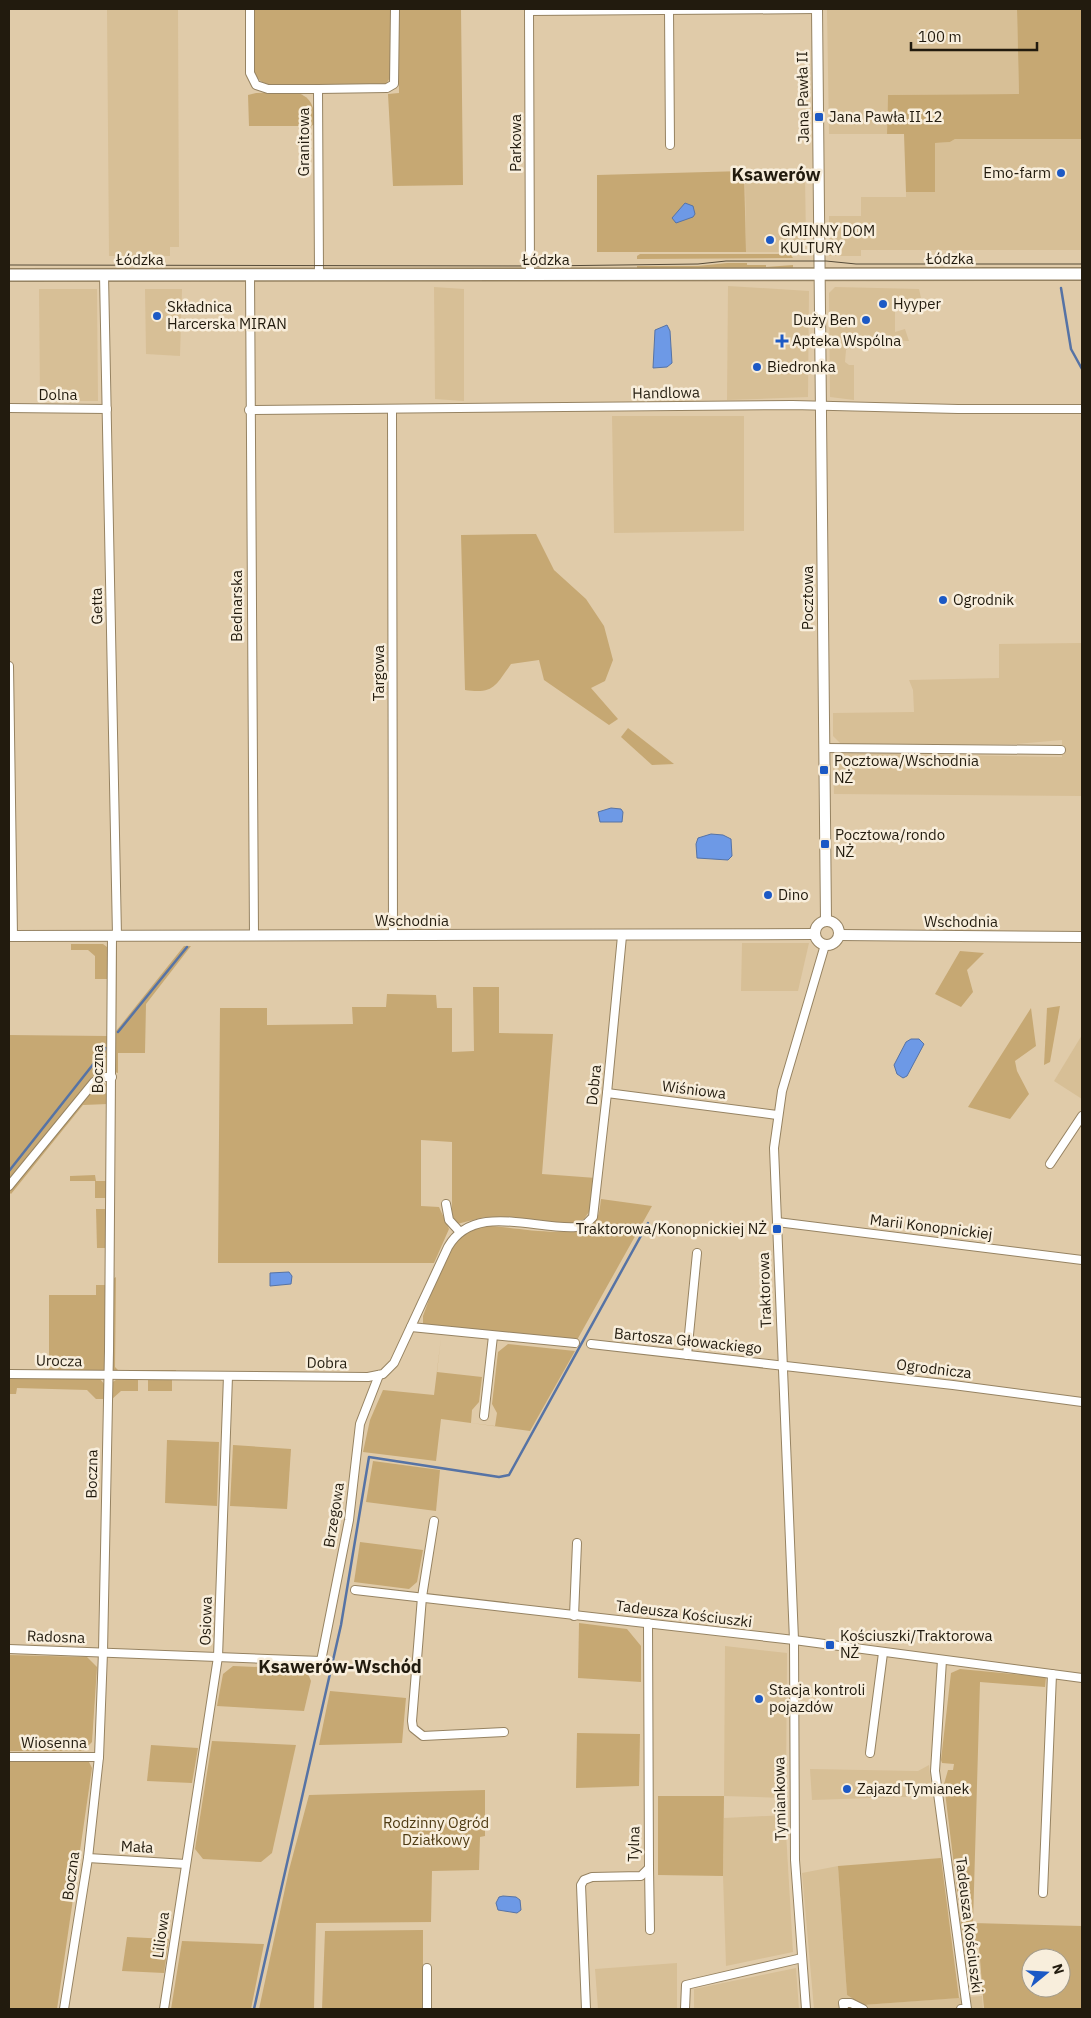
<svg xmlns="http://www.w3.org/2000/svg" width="1091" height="2018" viewBox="0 0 1091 2018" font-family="'IBM Plex Sans',sans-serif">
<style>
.built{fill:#d7bf96}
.green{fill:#c6a873;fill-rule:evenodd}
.water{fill:#6d99e6;stroke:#5673a5}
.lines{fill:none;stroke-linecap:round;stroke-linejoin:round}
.stream{stroke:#5673a5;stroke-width:2.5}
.minor-casing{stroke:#968362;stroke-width:10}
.tertiary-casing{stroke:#968362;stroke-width:12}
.secondary-casing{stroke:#968362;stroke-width:14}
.minor{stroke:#fff;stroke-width:8}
.tertiary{stroke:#fff;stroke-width:10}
.secondary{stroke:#fff;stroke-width:11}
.tram{stroke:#574c39;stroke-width:1}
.poi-dot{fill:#1c59c5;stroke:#f8eedc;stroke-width:2}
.labels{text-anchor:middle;stroke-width:5;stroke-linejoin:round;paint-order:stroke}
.street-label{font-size:15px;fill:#221b0e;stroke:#f8eedc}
.poi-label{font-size:15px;fill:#221b0e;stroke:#f8eedc;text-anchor:start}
.park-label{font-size:15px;fill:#4f3b13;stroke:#f8eedc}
.quarter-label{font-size:18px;font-weight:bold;fill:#221b0e;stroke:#f8eedc}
</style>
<rect width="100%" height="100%" fill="#e0cba9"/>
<g class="built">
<polygon points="107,9 178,9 179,247 170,247 170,256 109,256"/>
<polygon points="827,9 1017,9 1019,94 888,95 887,134 829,134"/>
<polygon points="955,139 1082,139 1082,250 861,250 861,256 829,256 829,216 861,216 861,197 906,197 906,192 935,192 934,143 950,142"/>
<polygon points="805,176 806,240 794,252 746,252 745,177"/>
<polygon points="728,286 809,291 808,397 727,400"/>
<polygon points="434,287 464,289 464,401 435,399"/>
<polygon points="835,287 919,289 921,298 908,305 895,307 895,332 905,329 909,341 879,340 874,348 849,348 846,350 845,362 849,365 854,365 854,400 830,397 829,293"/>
<polygon points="39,289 97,289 98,401 40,401"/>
<polygon points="145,289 182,289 180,356 146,354"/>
<polygon points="612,416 744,416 744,531 614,533"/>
<polygon points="1082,643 1082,796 834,794 833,760 841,753 1062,757 1062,740 1016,744 841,744 833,736 833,713 914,712 913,690 909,680 999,678 999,644"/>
<polygon points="742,943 809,943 798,991 741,991"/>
<polygon points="1082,1035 1082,1099 1054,1081"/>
<polygon points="725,1646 787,1653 786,1798 724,1796"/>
<polygon points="929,1765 932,1796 812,1800 810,1769 918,1771"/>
<polygon points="785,1815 793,1952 726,1966 723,1876 724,1818"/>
<polygon points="838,1866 847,1995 863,2005 982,1996 983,2009 814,2009 802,1873"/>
<polygon points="677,1963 677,2009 598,2009 595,1969"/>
<polygon points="796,1968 799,2009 694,2009 694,1989"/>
</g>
<g class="green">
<path d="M 253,9 L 392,9 L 392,75 L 386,84 L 381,86 L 272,86 C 260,83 254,77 253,65 Z"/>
<polygon points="398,9 461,9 463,185 393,186 388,94 399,93"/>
<polygon points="1017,9 1082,9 1082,139 955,139 950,142 935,143 935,192 906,192 904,134 887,134 888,95 1019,94"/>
<path d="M 293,92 C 311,95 315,107 315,124 L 311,126 L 249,126 L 248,95 L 256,93 Z"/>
<polygon points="744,171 746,252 597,252 597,175"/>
<polygon points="640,254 790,254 793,258 637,259 637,256"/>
<polygon points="727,263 747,263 747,265 766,265 766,267 793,265 793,268 637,269 637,266 698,266"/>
<path d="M 536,534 L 554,570 L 586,599 L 604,626 L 613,660 L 605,681 L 591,688 L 618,719 L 609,725 L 544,680 L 539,660 L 511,664 C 495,686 494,694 465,690 L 461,535 Z"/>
<polygon points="628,728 674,764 652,765 621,737"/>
<polygon points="71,944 103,944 107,947 107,979 95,979 95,956 88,950 71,950"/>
<polygon points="117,945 116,1031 184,946 191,946 146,1004 145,1053 118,1053 118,1073 115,1072 114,947"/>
<polygon points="960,951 984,953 967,970 973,992 961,1007 935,994"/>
<polygon points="473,987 499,987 499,1033 553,1034 542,1174 596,1178 591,1209 584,1219 578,1222 570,1224 485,1217 457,1224 452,1215 452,1142 421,1140 421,1206 439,1207 449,1229 434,1263 218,1263 220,1008 267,1008 267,1025 353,1024 352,1007 386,1007 387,994 436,995 437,1008 452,1008 452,1052 474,1051"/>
<polygon points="1060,1006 1050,1062 1044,1065 1047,1008"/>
<polygon points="1031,1008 1036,1046 1015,1061 1017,1071 1029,1094 1010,1119 968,1107"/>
<polygon points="9,1035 107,1036 108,1066 91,1080 9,1180"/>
<path d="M 103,1082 L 108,1087 L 108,1104 L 83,1105 L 11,1194 L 9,1192 C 22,1174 88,1087 103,1082 Z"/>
<polygon points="95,1175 96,1181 107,1181 107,1198 95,1198 95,1181 70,1181 70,1176"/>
<path d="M 601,1199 L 652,1206 L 577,1340 L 423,1324 L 423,1316 C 431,1296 446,1243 464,1233 C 472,1228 481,1227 490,1226 C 515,1227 578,1241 595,1221 C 600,1215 600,1206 601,1199 Z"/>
<polygon points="96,1209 107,1209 107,1248 97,1248"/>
<polygon points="116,1277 115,1367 118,1370 176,1370 176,1373 114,1372 112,1370 113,1279"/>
<polygon points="96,1285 107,1285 104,1370 44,1372 44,1370 49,1369 49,1295 96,1295"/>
<polygon points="441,1338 437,1372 482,1377 479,1402 472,1410 471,1423 495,1426 497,1413 492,1404 498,1352 508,1344 575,1351 530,1431 441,1419 436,1461 363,1452 370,1420 383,1390 434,1395"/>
<polygon points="9,1377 100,1379 105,1385 104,1399 96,1399 87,1390 17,1388 16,1394 9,1394"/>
<polygon points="116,1380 138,1380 138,1391 121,1391 111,1400 111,1383"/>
<rect x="148" y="1380" width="24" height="11"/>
<polygon points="167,1440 219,1442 217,1506 165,1503"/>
<polygon points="233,1445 291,1449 287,1509 230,1506"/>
<polygon points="373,1461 440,1470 436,1511 366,1502"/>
<polygon points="360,1542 423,1550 417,1582 409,1589 354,1582"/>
<polygon points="579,1623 627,1629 641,1646 641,1682 578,1678"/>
<polygon points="9,1655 87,1657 97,1667 92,1742 83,1751 9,1751"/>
<polygon points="233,1666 306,1669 311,1681 304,1711 217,1706 223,1674"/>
<path d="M 960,1669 L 1046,1677 L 1045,1687 L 980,1682 L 973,1923 L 1082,1926 L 1082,2009 L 984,2009 L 979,1947 L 963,1939 L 944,1784 L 948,1770 L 953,1770 L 954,1764 L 942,1763 L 941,1760 L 951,1673 ZM 1031,1958 L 1061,1958 L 1061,1988 L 1031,1988 Z"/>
<polygon points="330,1691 406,1698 402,1743 319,1745"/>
<polygon points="577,1733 640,1734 639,1786 576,1788"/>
<polygon points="212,1741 296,1745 272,1853 261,1862 203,1859 195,1849"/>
<polygon points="151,1745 198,1748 192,1783 147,1781"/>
<polygon points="9,1760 85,1761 89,1762 92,1768 57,2009 9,2009"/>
<polygon points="485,1790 485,1836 480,1837 479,1870 432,1871 431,1922 316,1923 314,2009 259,2009 289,1870 309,1795"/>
<polygon points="658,1796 724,1796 723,1876 658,1875"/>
<polygon points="941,1858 959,1998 863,2005 847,1995 838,1866"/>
<polygon points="423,1930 423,2009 322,2009 325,1931"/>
<polygon points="127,1937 169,1939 164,1973 122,1971"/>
<polygon points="182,1941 264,1944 251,2009 171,2009"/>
</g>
<g class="water">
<polygon points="685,203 693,206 695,214 693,217 676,223 672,218"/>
<polygon points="667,325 670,331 672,363 667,367 653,368 655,330"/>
<polygon points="611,808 621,809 623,812 622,822 600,822 598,812"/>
<polygon points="711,834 723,835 731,839 732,856 728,860 697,858 696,844 698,838"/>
<polygon points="911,1039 919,1039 924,1044 907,1076 903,1078 897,1074 894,1065 906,1042"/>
<polygon points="289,1272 292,1276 291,1284 270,1286 270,1273"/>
<polygon points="503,1896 516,1897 520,1900 521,1910 517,1913 498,1910 496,1903 499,1897"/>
</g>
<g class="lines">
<g class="stream">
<polyline points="1061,288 1071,349 1082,369"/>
<polyline points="118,1032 187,947"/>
<polyline points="9,1171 106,1048"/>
<polyline points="254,2009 341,1625 369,1457 499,1477 509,1475 648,1223"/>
</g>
<defs>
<g id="minor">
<polyline points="250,9 250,73 256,85 268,89 318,89 319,275"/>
<polyline points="669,10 670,145"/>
<polyline points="318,89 387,88 394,84 395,9"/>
<polyline points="530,274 529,11 817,9"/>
<polyline points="104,275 117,936"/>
<polyline points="250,275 254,936"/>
<polyline points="9,408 107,409"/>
<polyline points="249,410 792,405 958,409 1082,409"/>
<polyline points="392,410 393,936"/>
<polyline points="9,666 13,936"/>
<polyline points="824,748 1061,750"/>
<polyline points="607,1093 777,1115"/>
<polyline points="1050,1164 1082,1116"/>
<polyline points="9,1186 94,1082 102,1077 112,1077"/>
<polyline points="446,1204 449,1220 460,1232"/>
<polyline points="777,1222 1082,1260"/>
<polyline points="411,1327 575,1343"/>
<polyline points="591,1344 953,1385 1082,1402"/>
<polyline points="687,1355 697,1253"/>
<path d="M 9,1374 L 368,1377 L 383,1374 L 394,1363 L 448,1247 C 474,1202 535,1230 576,1227 L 586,1224 L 593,1217 L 607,1093 L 622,936"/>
<polyline points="484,1416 493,1336"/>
<polyline points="434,1521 422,1597 412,1721 413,1728 423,1736 504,1732"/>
<polyline points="355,1590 794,1640 1082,1678"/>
<polyline points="574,1616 577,1543"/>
<polyline points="9,1649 321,1661 349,1520 360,1424 379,1375"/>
<polyline points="942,1660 935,1771 967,2009 961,2009"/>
<polyline points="870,1753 883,1653"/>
<polyline points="9,1757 99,1757"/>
<polyline points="88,1858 186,1864"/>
<polyline points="649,1868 650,1930"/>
<polyline points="1043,1893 1052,1674"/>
<polyline points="427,1968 427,2009"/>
<polyline points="64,2009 88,1858 99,1757 103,1652 109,1351 112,936"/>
<polyline points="164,2009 218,1657 228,1376"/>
<polyline points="586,2009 581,1885 584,1880 592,1877 641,1876 649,1868 648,1623"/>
<polyline points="685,2009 686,1985 802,1958"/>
<polyline points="806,2009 795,1860 794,1640 774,1148 782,1091 825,945"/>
<polyline points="844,2009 843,2003 851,2003 863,2009"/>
</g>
<g id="tertiary">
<polyline points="817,9 826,921"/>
<circle cx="827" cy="933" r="12"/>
<polyline points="839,935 1082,937"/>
<polyline points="9,936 815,934"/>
</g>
<polyline id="secondary" points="9,275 1082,274"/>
</defs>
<use href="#minor" class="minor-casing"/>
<use href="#tertiary" class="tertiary-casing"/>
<use href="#secondary" class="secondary-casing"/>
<use href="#minor" class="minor"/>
<use href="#tertiary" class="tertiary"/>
<use href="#secondary" class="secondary"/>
<polyline class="tram" points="9,265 541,266 698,264 726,261 826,261 856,264 1082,264"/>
</g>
<g class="poi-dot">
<rect x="814" y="112" width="10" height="10" rx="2.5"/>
<circle cx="1061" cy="173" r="5"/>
<circle cx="770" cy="240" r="5"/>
<circle cx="883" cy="304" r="5"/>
<circle cx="157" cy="316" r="5"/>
<circle cx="866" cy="320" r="5"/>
<path d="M779.5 333.5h5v5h5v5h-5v5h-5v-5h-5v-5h5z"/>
<circle cx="757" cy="367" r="5"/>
<circle cx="943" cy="600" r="5"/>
<rect x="819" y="765" width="10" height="10" rx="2.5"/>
<rect x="820" y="839" width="10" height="10" rx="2.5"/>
<circle cx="768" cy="895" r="5"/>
<rect x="772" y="1224" width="10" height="10" rx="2.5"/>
<rect x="825" y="1640" width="10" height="10" rx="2.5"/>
<circle cx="759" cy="1699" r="5"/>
<circle cx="847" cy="1789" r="5"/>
</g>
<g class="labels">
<g class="street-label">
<text transform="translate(803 97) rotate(-91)" y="5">Jana Pawła II</text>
<text transform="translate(304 142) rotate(-90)" y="5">Granitowa</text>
<text transform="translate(516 143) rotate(-90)" y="5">Parkowa</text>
<text x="950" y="264">Łódzka</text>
<text x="140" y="265">Łódzka</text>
<text x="546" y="265">Łódzka</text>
<text transform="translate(666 393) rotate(-1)" y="5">Handlowa</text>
<text x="58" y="400">Dolna</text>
<text transform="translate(808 598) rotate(-90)" y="5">Pocztowa</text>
<text transform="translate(97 606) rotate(-91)" y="5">Getta</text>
<text transform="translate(237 606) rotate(-90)" y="5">Bednarska</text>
<text transform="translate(379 673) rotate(-90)" y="5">Targowa</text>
<text x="412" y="926">Wschodnia</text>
<text x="961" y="927">Wschodnia</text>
<text transform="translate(98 1069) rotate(-90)" y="5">Boczna</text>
<text transform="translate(594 1085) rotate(-84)" y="5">Dobra</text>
<text transform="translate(694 1090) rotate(7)" y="5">Wiśniowa</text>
<text transform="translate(931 1227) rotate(7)" y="5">Marii Konopnickiej</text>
<text transform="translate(765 1290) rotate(-92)" y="5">Traktorowa</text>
<text transform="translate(688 1341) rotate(6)" y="5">Bartosza Głowackiego</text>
<text transform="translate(59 1361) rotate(1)" y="5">Urocza</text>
<text transform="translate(327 1363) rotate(1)" y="5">Dobra</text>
<text transform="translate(934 1369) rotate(7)" y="5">Ogrodnicza</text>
<text transform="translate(92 1474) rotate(-89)" y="5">Boczna</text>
<text transform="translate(334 1515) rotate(-81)" y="5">Brzegowa</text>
<text transform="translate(684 1614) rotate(7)" y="5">Tadeusza Kościuszki</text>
<text transform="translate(206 1621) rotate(-88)" y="5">Osiowa</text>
<text transform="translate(56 1637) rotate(2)" y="5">Radosna</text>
<text x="54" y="1748">Wiosenna</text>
<text transform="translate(780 1799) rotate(-91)" y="5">Tymiankowa</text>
<text transform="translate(634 1844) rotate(-88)" y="5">Tylna</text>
<text transform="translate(137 1847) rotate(3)" y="5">Mała</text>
<text transform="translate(71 1876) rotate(-82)" y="5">Boczna</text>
<text transform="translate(969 1925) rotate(83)" y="5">Tadeusza Kościuszki</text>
<text transform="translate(161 1935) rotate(-82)" y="5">Liliowa</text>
</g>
<g class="poi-label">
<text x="829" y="122">Jana Pawła II 12</text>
<text x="1051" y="178" text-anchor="end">Emo-farm</text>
<text x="780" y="236">GMINNY DOM<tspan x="780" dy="17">KULTURY</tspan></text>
<text x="893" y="309">Hyyper</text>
<text x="167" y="312">Składnica<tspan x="167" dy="17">Harcerska MIRAN</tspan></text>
<text x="856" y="325" text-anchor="end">Duży Ben</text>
<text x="792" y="346">Apteka Wspólna</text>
<text x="767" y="372">Biedronka</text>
<text x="953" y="605">Ogrodnik</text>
<text x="834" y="766">Pocztowa/Wschodnia<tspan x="834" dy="17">NŻ</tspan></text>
<text x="835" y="840">Pocztowa/rondo<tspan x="835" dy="17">NŻ</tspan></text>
<text x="778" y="900">Dino</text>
<text x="767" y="1234" text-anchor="end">Traktorowa/Konopnickiej NŻ</text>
<text x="840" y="1641">Kościuszki/Traktorowa<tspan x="840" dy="17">NŻ</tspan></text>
<text x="769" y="1695">Stacja kontroli<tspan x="769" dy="17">pojazdów</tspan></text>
<text x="857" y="1794">Zajazd Tymianek</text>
</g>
<g class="park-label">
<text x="436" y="1828">Rodzinny Ogród<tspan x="436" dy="17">Działkowy</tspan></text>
</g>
<g class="quarter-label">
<text x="776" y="181">Ksawerów</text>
<text x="340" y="1673">Ksawerów-Wschód</text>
</g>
</g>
<rect width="1091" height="2018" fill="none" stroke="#221b0e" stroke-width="20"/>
<g transform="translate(1046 1973) rotate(72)"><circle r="24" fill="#f8eedc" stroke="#a29a8a"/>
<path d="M0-4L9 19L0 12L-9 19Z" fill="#1c59c5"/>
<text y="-8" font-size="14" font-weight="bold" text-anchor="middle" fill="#221b0e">N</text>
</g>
<path d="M911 42v8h126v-8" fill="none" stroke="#221b0e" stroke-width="2.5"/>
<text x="918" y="42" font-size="15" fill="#221b0e" stroke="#f8eedc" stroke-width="4" paint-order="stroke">100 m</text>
</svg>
